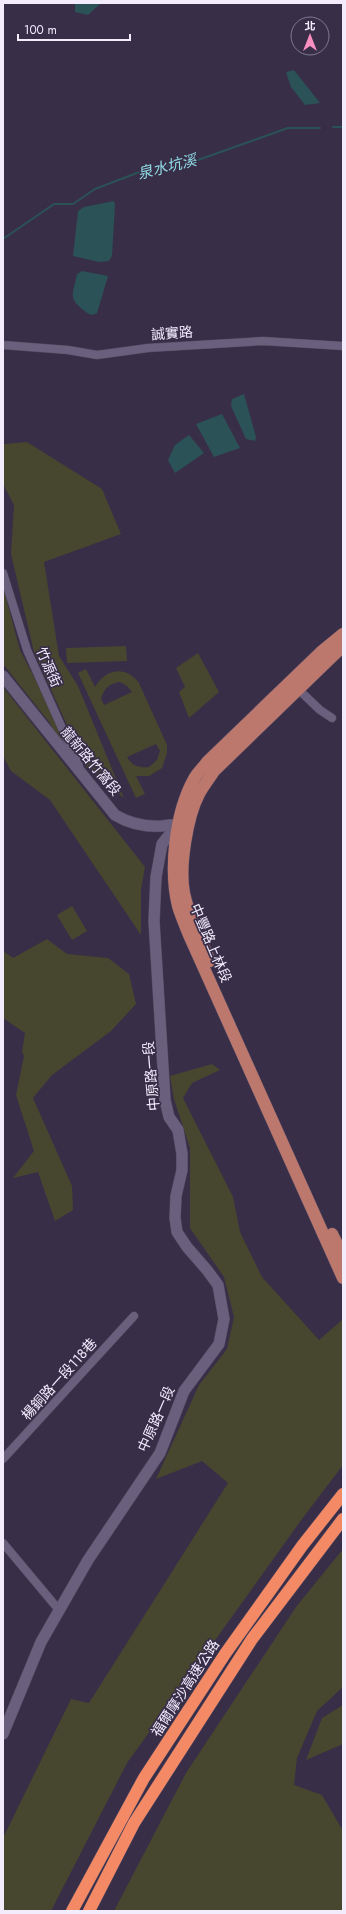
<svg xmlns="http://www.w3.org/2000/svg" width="346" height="1914" viewBox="0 0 346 1914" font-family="Jost,'Noto Sans TC',sans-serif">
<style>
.green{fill:#46472e;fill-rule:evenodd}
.water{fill:#2b5256}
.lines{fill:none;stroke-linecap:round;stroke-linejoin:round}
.stream{stroke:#2b5256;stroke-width:2}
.street-casing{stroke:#524960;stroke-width:9}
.secondary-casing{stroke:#524960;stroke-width:12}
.primary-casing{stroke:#524960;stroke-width:13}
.highway-casing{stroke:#524960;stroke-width:13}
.street{stroke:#6a5f7c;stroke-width:8}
.secondary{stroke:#6a5f7c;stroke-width:11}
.primary{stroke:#bd786e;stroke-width:12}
.highway{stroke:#f48965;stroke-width:12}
.labels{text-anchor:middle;stroke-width:3.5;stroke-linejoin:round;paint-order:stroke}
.street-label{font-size:14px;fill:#f2ecfd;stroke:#382e48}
.water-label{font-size:15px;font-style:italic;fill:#90dbe4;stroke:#382e48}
</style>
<rect width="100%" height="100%" fill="#382e48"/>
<g class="green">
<polygon points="27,442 102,489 121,534 44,562 59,656 78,686 124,798 86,767 34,652 11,554 14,505 3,484 3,444"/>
<polygon points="3,587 20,650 69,745 61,745 50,723 3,664"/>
<polygon points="126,646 127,661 67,663 66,648"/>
<polygon points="198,653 219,692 189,718 179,692 185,687 176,668"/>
<path d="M 86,669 L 95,687 C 106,669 125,665 139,683 L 167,745 L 167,753 L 162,768 L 149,776 L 136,776 L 145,794 L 136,798 L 78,673 ZM 120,682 L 127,686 L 132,692 L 104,705 L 101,699 C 104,688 109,684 120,682 ZM 156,744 L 160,751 L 157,760 L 149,767 C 139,768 132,766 127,757 Z"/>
<polygon points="3,687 145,867 141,889 141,935 50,800 11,771 3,756"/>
<polygon points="72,906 87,931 72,940 57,915"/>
<polygon points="47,939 67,954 108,958 129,974 136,1004 111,1031 52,1075 33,1098 72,1186 73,1210 55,1221 38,1172 13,1178 34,1151 16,1095 24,1056 22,1052 25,1033 3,1018 3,951 13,958"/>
<polygon points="212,1064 220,1070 192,1083 183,1098 233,1197 240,1232 262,1277 319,1340 343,1319 343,1465 302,1519 127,1763 51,1911 3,1911 3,1838 71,1699 89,1703 228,1483 202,1461 156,1479 199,1385 227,1349 234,1317 224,1277 190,1228 190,1148 174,1099 170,1076"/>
<polygon points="343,1549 343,1687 317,1711 297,1758 294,1785 322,1795 343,1831 343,1911 114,1911 186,1773 296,1607"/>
<polygon points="343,1705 343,1744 306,1760 322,1718"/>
</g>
<g class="water">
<polygon points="75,3 101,3 88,15 75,12"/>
<polygon points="294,70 320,103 305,105 291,87 286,72"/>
<polygon points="114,201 115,205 112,256 109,261 99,262 73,256 78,211 84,207"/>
<path d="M 82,271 L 108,276 L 97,313 C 93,316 90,315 86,312 C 67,298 73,295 77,274 Z"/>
<polygon points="244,394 256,437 255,441 246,439 231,406 232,399"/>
<polygon points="222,414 240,448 214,457 196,424"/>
<polygon points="189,435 204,453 175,473 168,460 175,445"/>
</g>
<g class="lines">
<g class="stream">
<polyline points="333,127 343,127"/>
<polyline points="3,239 54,204 73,204 95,189 155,166 184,165 288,128 320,128"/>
</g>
<defs>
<g id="street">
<polyline points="3,345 68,350 97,355 148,348 263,341 343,346"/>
<polyline points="3,573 27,650 79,766"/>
<polyline points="299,690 320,710 332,718"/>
<polyline points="3,1459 134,1316"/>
<polyline points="3,1543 59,1610"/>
</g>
<g id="secondary">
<path d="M 3,676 L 115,815 C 130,824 144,827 162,826 C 168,825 175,824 181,825"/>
<polyline points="3,1734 41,1642 88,1560 160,1453 184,1391 219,1344 224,1319 218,1285 207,1270 187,1247 177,1232 175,1218 176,1196 182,1170 182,1154 178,1130 169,1117 165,1100 154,921 156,877 162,844 178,824"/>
</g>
<g id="primary">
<path d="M 343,634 L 321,652 L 207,762 C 203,768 197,773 194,779 C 175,813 169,869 178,906 C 181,916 185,925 189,935 L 343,1278"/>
<path d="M 210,961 C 200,939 189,916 184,893 C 179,867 187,817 199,794 C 203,786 209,779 214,771 L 343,646"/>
<polyline points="332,1234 343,1256"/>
</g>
<g id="highway">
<polyline points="72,1911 144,1778 225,1654 302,1546 343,1494"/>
<polyline points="89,1911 134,1823 252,1639 343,1519"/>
</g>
</defs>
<use href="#street" class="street-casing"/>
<use href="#secondary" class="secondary-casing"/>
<use href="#primary" class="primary-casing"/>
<use href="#highway" class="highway-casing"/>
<use href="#street" class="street"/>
<use href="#secondary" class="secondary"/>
<use href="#primary" class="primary"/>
<use href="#highway" class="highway"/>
</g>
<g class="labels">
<g class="street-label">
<text transform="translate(172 333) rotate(-4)" y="5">誠實路</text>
<text transform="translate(49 667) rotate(66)" y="5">竹源街</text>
<text transform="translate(91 761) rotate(50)" y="5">龍新路竹窩段</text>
<text transform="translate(211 943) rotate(67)" y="5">中豐路上林段</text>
<text transform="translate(151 1076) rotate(-95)" y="5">中原路一段</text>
<text transform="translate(59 1379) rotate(-48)" y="5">楊銅路一段118巷</text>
<text transform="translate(156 1419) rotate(-66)" y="5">中原路一段</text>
<text transform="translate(185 1688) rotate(-57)" y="5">福爾摩沙高速公路</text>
</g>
<g class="water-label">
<text transform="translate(167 167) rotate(-14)" y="5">泉水坑溪</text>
</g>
</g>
<rect width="346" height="1914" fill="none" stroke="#f2ecfd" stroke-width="8"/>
<g transform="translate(310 36)"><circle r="19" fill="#382e48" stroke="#827a90"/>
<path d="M0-3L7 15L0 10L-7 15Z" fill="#fc8fc1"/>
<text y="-6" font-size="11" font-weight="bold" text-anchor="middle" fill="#f2ecfd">北</text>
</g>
<path d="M18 34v6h112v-6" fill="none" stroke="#f2ecfd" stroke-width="2"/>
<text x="24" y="34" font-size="12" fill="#f2ecfd" stroke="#382e48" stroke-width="3" paint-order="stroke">100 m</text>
</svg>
